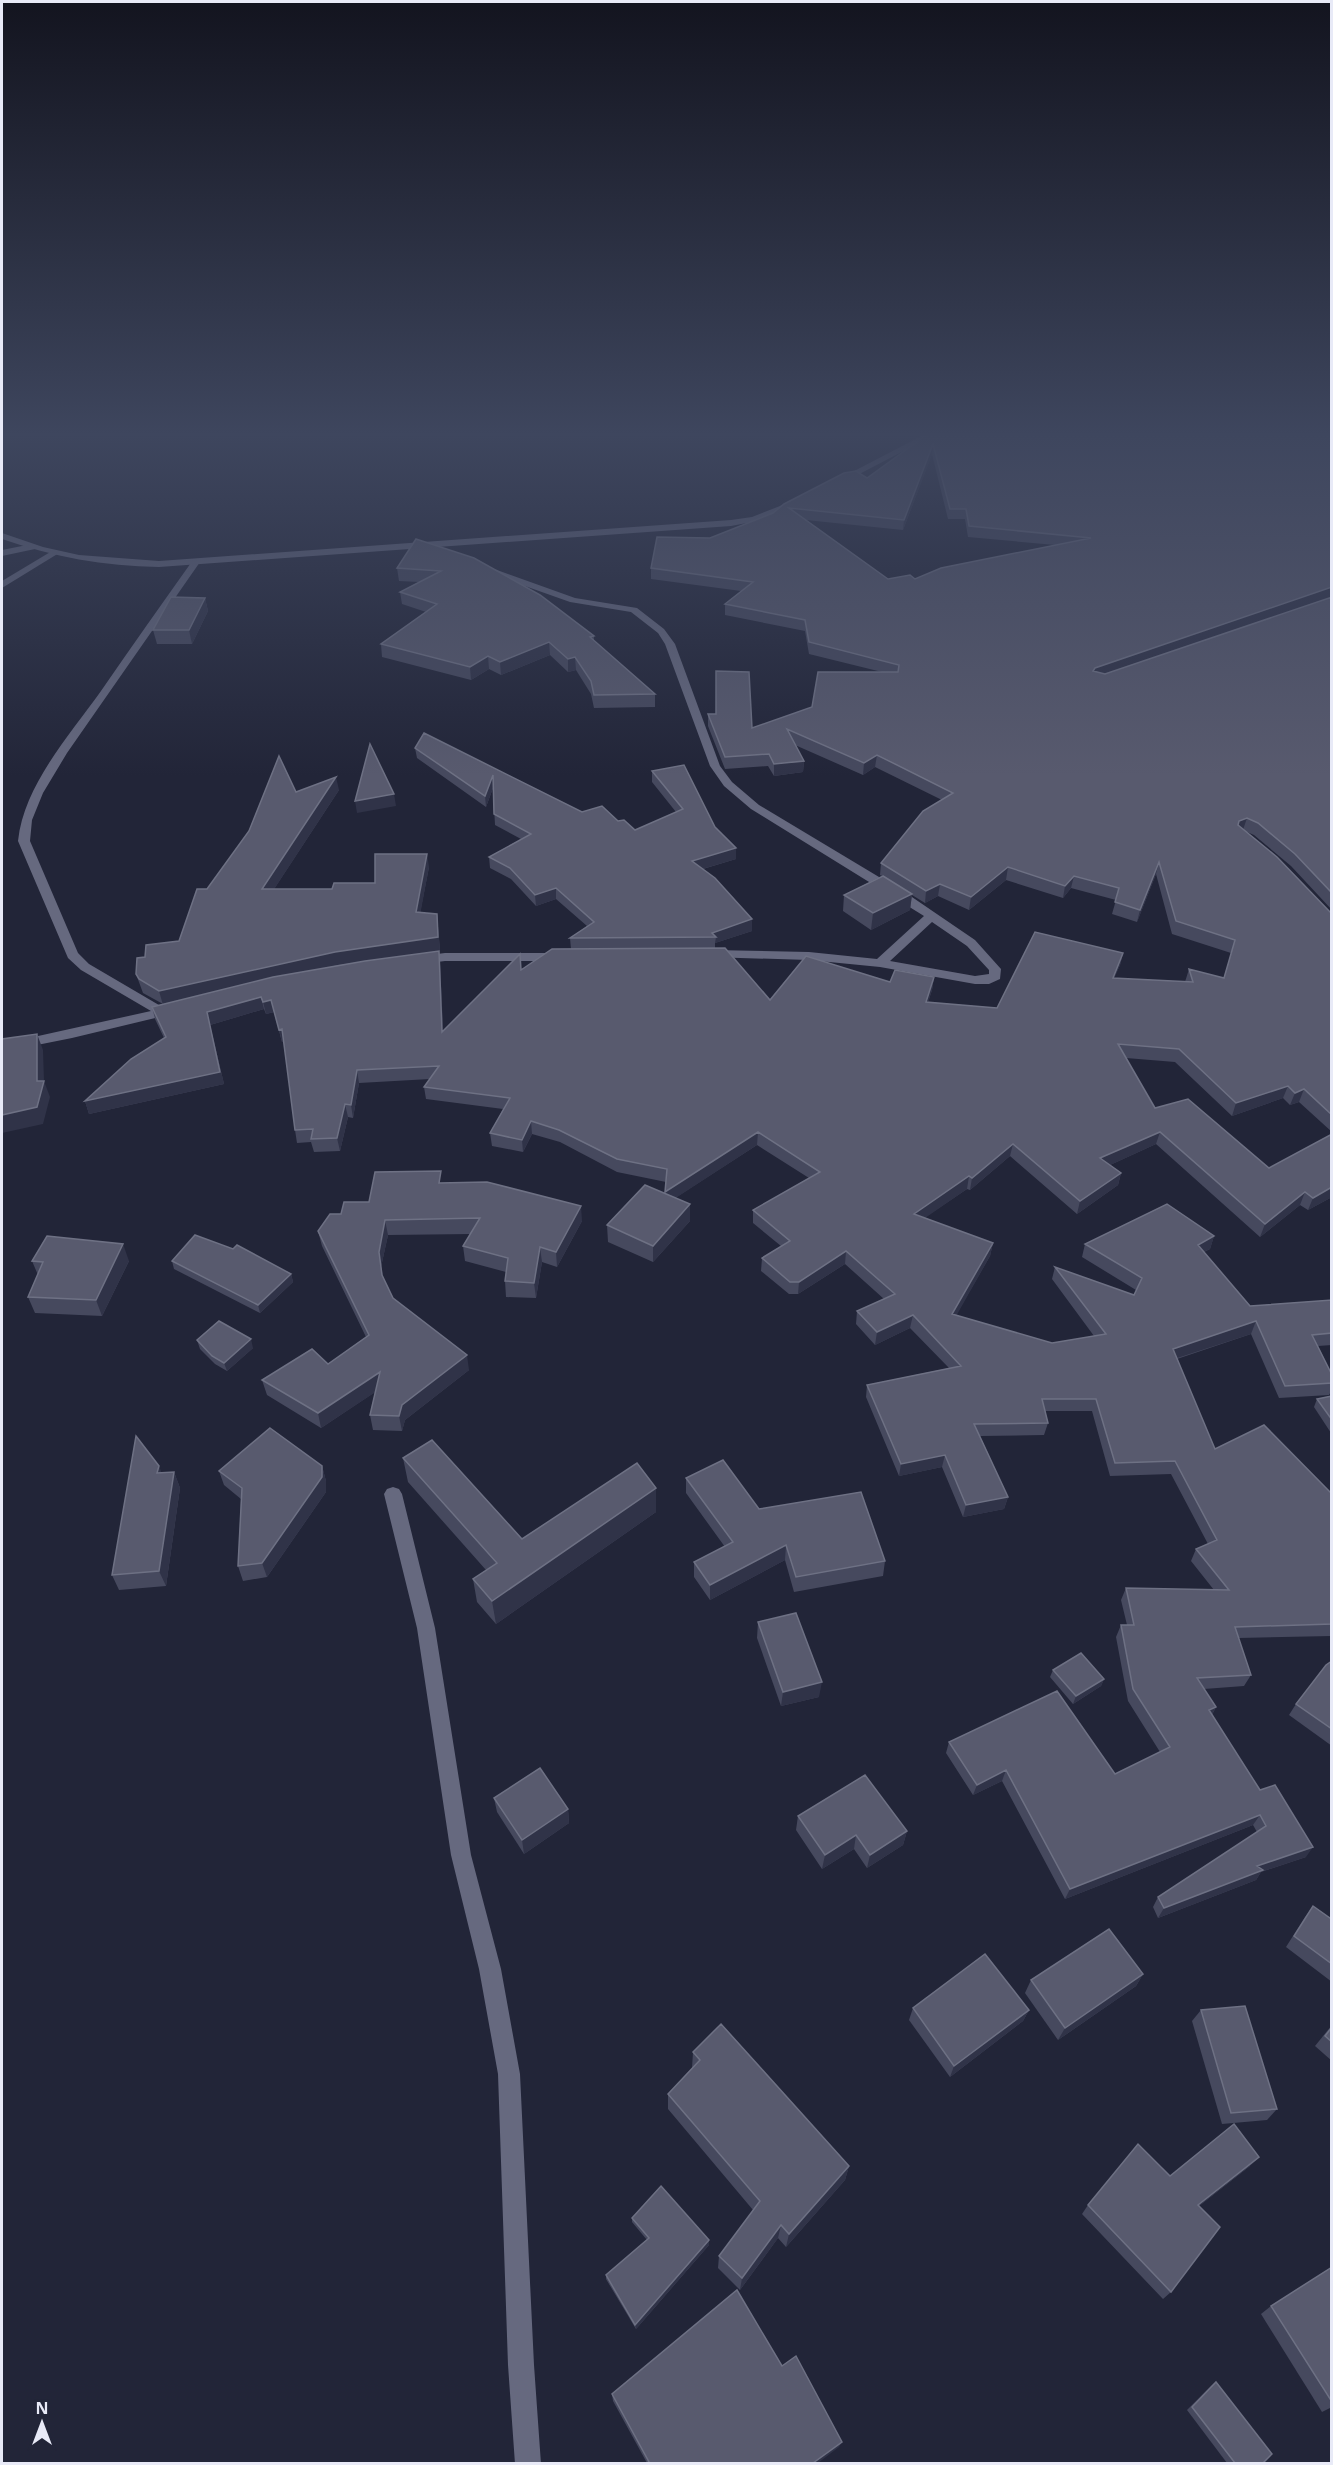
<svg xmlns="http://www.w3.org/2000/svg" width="1333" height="2465" viewBox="0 0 1333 2465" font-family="'Noto Sans',sans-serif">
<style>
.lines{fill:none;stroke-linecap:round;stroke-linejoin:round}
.minor{fill:#66697f;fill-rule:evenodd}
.tertiary{fill:#66697f;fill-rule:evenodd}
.wall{fill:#46495e;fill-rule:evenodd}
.shaded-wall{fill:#303348}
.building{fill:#585a6e;stroke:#6e7184;stroke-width:1.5;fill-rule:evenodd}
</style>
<rect width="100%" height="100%" fill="#222538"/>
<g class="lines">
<g class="minor">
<polygon points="32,544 36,547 35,549 2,556 2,550"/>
<polygon points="52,551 59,553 2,588 2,581"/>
<path d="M 193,560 L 200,562 L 67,753 L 43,793 L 32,820 L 30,841 L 78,953 L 89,964 L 164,1008 L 171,1006 L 177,1010 L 176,1013 L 72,1038 L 2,1052 L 2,1044 L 151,1011 L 81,970 L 68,958 L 18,841 C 24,785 69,736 101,691 C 131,647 162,604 193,560 Z"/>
<path d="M 486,566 L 575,598 L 637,608 L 664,629 L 675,644 L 720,766 L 732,782 L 759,805 L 909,895 L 975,940 L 1001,969 L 1000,979 L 989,984 L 975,984 L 880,967 L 809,960 L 708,957 L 706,954 L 708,951 L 712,950 L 809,952 L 877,959 L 924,916 L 751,809 L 724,786 L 710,766 L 665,644 L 658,633 L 631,612 L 570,602 L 483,571 L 482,569 ZM 932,922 L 967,946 L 989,970 L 989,974 L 975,976 L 890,961 Z"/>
<polygon points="445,953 559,953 565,957 559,961 445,961 421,964 415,960 421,956"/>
<polygon points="393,1487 399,1489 402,1494 435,1628 471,1855 501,1969 520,2074 534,2365 541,2464 515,2464 508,2365 498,2074 479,1969 451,1855 417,1628 384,1494 387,1489"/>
</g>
<g class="tertiary">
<polygon points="931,431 942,431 842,483 835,481"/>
<path d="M 785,504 L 789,507 L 788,509 L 757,521 L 731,526 L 159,567 C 104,566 53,557 2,539 L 2,533 L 43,547 L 79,555 L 159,561 L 731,520 L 752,517 Z"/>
</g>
</g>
<g class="wall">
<path d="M 932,431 L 1332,431 L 1332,910 L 1291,866 L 1254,835 L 1247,832 L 1332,914 L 1332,1132 L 1299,1102 L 1290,1105 L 1283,1098 L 1232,1116 L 1175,1062 L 1126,1058 L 1155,1108 L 1269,1168 L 1332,1134 L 1332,1197 L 1308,1210 L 1300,1205 L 1260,1237 L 1156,1144 L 1110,1165 L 1121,1173 L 1118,1185 L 1077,1214 L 1010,1156 L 970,1190 L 967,1189 L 924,1218 L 993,1243 L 990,1256 L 956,1315 L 1052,1343 L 1094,1336 L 1052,1279 L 1055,1267 L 1134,1295 L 1136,1290 L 1082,1257 L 1085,1244 L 1214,1236 L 1210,1249 L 1204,1252 L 1250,1306 L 1332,1300 L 1332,1345 L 1318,1346 L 1332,1375 L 1332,1390 L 1329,1395 L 1279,1398 L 1251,1334 L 1177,1359 L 1215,1449 L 1332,1494 L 1332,1636 L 1238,1638 L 1251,1675 L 1244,1686 L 1204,1689 L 1216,1707 L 1212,1715 L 1260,1790 L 1306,1857 L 1261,1872 L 1256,1880 L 1158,1918 L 1153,1907 L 1158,1897 L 1257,1832 L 1253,1825 L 1065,1899 L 1002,1781 L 973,1795 L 946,1753 L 949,1742 L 1115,1774 L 1160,1752 L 1128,1701 L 1116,1637 L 1121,1625 L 1127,1625 L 1121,1600 L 1126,1588 L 1214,1590 L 1191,1561 L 1196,1549 L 1208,1544 L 1171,1474 L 1110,1476 L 1092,1411 L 1045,1411 L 1048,1423 L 1044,1435 L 980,1436 L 1008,1497 L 1004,1509 L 963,1517 L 942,1467 L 899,1476 L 866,1397 L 867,1385 L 949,1368 L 910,1328 L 875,1345 L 856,1324 L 857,1311 L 884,1299 L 845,1264 L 798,1294 L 789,1294 L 761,1271 L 762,1258 L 781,1246 L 753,1223 L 753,1210 L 809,1178 L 757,1145 L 675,1198 L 690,1204 L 690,1221 L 653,1262 L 608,1242 L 607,1225 L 665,1193 L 666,1182 L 617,1172 L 560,1142 L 532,1134 L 523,1152 L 492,1146 L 490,1133 L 503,1109 L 426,1099 L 424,1087 L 430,1079 L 359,1083 L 353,1118 L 348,1117 L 340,1151 L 314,1152 L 311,1142 L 297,1143 L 295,1130 L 284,1042 L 282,1042 L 274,1012 L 266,1014 L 264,1009 L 210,1025 L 224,1084 L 89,1114 L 85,1101 L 164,1038 L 155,1019 L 152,1007 L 163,1004 L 143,993 L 136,974 L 179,941 L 207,889 L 296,792 L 339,790 L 274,889 L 332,889 L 375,883 L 429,867 L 420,913 L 437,914 L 440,951 L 431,952 L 440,964 L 443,1031 L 522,969 L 571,949 L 570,938 L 587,926 L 556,899 L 536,906 L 511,879 L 490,868 L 489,857 L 521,839 L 495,825 L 493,788 L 486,807 L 417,758 L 415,748 L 582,812 L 618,821 L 635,830 L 676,812 L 652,782 L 652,771 L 715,827 L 736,859 L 703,869 L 752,931 L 715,943 L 715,948 L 770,1000 L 890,982 L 934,977 L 932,990 L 928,1002 L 997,1008 L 1123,953 L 1120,965 L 1114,978 L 1185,982 L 1189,969 L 1224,978 L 1231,953 L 1172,934 L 1156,874 L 1137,922 L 1112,914 L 1116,900 L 1071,888 L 1063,898 L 1006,880 L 969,910 L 938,896 L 925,903 L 912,895 L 910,910 L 871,930 L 843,911 L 844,895 L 882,876 L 880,875 L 881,863 L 942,800 L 875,767 L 863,775 L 795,745 L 804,761 L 803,772 L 774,776 L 768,766 L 725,769 L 708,726 L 708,714 L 752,728 L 812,707 L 882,672 L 809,654 L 805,631 L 725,615 L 725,604 L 741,591 L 651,579 L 651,568 L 710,538 L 867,478 ZM 932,454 L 948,519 L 965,519 L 968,537 L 1055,545 L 915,579 L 888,579 L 806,520 L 903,530 Z"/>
<polygon points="416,539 594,636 594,641 655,694 655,707 594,708 591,694 576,670 568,672 550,655 501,675 489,669 471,680 382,657 381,644 426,612 402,604 400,592 419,582 399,581 397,568"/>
<polygon points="205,598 208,611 192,644 157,644 153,630"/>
<polygon points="442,1183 582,1221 557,1267 542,1262 536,1298 506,1297 505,1281 506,1272 465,1261 463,1246 471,1234 388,1235 381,1267 383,1277 393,1298 469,1370 405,1420 402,1431 373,1430 370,1415 375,1392 321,1428 267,1395 262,1380 328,1364 366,1337 322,1246 318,1231 341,1214 369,1202"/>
<polygon points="32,1261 129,1261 102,1316 35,1313 28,1297 38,1275"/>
<polygon points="172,1261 291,1274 293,1282 260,1313 174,1269"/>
<polygon points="197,1340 253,1348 227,1371 215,1364 200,1349"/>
<polygon points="1332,1396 1332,1433 1331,1433 1314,1407 1317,1399"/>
<polygon points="403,1458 522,1539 656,1488 656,1512 496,1624 477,1602 473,1579 486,1570 408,1482"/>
<polygon points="322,1466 326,1481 326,1492 267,1577 243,1581 238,1566 241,1499 224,1485 219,1471"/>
<polygon points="174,1472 180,1488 166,1586 119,1590 112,1575 162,1473"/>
<polygon points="686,1478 759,1509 885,1561 883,1576 794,1592 785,1560 710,1600 694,1577 694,1562 725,1547 686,1493"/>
<polygon points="758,1622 819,1697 781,1706 757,1638"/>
<polygon points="1332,1661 1332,1746 1289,1715 1296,1704"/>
<polygon points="1053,1670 1104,1679 1101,1686 1073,1704 1050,1677"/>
<polygon points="494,1798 568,1809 569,1823 524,1854 497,1812"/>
<polygon points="798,1816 907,1831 903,1845 867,1868 854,1849 822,1869 796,1830"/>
<polygon points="1313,1906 1330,1918 1332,1916 1332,1982 1286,1947 1305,1917"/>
<polygon points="1143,1974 1136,1986 1058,2040 1025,1993 1031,1980"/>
<polygon points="913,2008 1029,2010 1023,2021 950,2077 909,2020"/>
<polygon points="1201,2010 1277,2109 1267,2120 1222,2124 1192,2021"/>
<polygon points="1332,2025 1332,2061 1315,2046"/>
<polygon points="693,2052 849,2166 845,2180 786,2247 778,2238 740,2290 718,2268 719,2256 753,2210 668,2109 668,2094 692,2068"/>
<polygon points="1250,2166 1199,2206 1171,2292 1163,2299 1082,2214 1088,2205 1170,2176"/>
<polygon points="632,2218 709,2240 709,2245 636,2329 606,2279 606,2275 647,2240 632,2222"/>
<polygon points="1332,2267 1332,2407 1322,2412 1261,2314 1271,2306"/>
<polygon points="782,2366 839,2447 647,2463 613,2401 612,2394"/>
<polygon points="1216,2382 1263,2463 1227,2463 1187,2410 1211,2386"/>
</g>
<g class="shaded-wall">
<polygon points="933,444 932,454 903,530 904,520"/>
<polygon points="1332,587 1332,597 1091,682 1095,668"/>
<polygon points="205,598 208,611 192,644 189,630"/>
<polygon points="549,642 550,655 501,675 500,662"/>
<polygon points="488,656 489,669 471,680 470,667"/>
<polygon points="575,657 576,670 568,672 568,659"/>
<polygon points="877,755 875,767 863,775 864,763"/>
<polygon points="804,761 803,772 774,776 774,764"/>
<polygon points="493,775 494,785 486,807 485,796"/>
<polygon points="336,777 339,790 265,903 262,889"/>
<polygon points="394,794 396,806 357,813 355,801"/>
<polygon points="1247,818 1243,830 1235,833 1239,821"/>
<polygon points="736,848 736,859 692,872 692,861"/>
<polygon points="427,854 429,867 418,926 416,912"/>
<polygon points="1159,862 1156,874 1137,922 1140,910"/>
<polygon points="1008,867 1006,880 969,910 971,897"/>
<polygon points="1074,876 1071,888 1063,898 1065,886"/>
<polygon points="940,884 938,896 925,903 926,891"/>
<polygon points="556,888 556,899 536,906 535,895"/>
<polygon points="912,894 910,910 871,930 873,913"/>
<polygon points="437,914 440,951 338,965 163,1005 159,991"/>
<polygon points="752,919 752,931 715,943 716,937 712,933"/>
<polygon points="439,951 440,964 444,1045 442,1032"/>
<polygon points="1123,953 1120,965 1109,990 1113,978"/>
<polygon points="934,977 932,990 924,1015 926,1002"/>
<polygon points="261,997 264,1009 210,1025 224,1084 89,1114 85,1101 207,1012"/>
<polygon points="271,1000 274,1012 266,1014 263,1002"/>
<polygon points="282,1029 285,1042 282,1042 279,1030"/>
<polygon points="37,1034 43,1050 44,1081 50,1097 43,1124 2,1133 2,1115 37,1081"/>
<polygon points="357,1070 359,1083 353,1118 351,1105"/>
<polygon points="1288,1086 1283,1098 1232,1116 1236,1103"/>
<polygon points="1304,1089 1299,1102 1290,1105 1295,1093"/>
<polygon points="345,1104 348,1117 340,1151 337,1138"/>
<polygon points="531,1121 532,1134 523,1152 522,1140"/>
<polygon points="758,1132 757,1145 665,1205 665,1192"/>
<polygon points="1160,1132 1156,1144 1097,1171 1100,1158"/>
<polygon points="1013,1144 1010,1156 970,1190 972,1178"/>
<polygon points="1121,1173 1118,1185 1077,1214 1080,1201"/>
<polygon points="969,1176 967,1189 912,1227 914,1214"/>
<polygon points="1332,1187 1332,1197 1308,1210 1313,1198"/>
<polygon points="1305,1192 1300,1205 1260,1237 1265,1224"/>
<polygon points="690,1204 690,1221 653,1262 653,1246"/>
<polygon points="581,1206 582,1221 557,1267 556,1252"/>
<polygon points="385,1220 388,1235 381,1267 385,1290 379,1252"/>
<polygon points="1214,1236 1210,1249 1193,1257 1198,1245"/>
<polygon points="993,1243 990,1256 950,1327 952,1314"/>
<polygon points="123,1244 129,1261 102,1316 96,1300"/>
<polygon points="540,1247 542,1262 536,1298 534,1283"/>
<polygon points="846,1251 845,1264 798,1294 799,1282"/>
<polygon points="291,1274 293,1282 260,1313 258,1305"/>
<polygon points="913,1315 910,1328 875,1345 877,1332"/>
<polygon points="1256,1321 1251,1334 1168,1361 1173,1349"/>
<polygon points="251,1339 253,1348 227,1371 224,1363"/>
<polygon points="467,1355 469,1370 405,1420 402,1431 399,1416 402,1405"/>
<polygon points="380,1372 383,1387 321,1428 318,1413"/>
<polygon points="945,1455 942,1467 899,1476 901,1464"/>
<polygon points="159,1466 165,1482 157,1473"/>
<polygon points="322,1466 326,1481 326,1492 267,1577 262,1563"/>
<polygon points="174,1472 180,1488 166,1586 159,1571"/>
<polygon points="656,1488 656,1512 496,1624 492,1601"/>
<polygon points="1008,1497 1004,1509 963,1517 966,1505"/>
<polygon points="786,1545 785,1560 710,1600 710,1585"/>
<polygon points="1104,1679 1101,1686 1073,1704 1076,1696"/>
<polygon points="822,1682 819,1697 781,1706 783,1692"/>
<polygon points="1216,1707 1210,1718 1209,1710"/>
<polygon points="1006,1770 1002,1781 973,1795 977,1785"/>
<polygon points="568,1809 569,1823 524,1854 522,1840"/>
<polygon points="1260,1815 1253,1825 1065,1899 1070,1889"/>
<polygon points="907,1831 903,1845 867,1868 870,1855"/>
<polygon points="856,1835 854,1849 822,1869 825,1855"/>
<polygon points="1313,1847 1306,1857 1261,1872 1256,1880 1158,1918 1164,1908 1257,1866"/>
<polygon points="1143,1974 1136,1986 1058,2040 1065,2028"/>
<polygon points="1029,2010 1023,2021 950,2077 954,2066"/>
<polygon points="1259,2157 1250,2166 1190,2213 1198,2205"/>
<polygon points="849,2166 845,2180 786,2247 789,2234"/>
<polygon points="781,2225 778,2238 740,2290 742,2278"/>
<polygon points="709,2240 709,2245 636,2329 635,2325"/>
<polygon points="842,2442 839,2447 818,2463 813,2463"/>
</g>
<g class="building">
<path d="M 932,431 L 1332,431 L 1332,587 L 1095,668 L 1093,671 L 1105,674 L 1332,597 L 1332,893 L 1295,854 L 1258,823 L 1247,818 L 1239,821 L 1238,825 L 1277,857 L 1332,914 L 1332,1115 L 1304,1089 L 1295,1093 L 1288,1086 L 1236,1103 L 1179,1049 L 1118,1044 L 1155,1108 L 1188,1099 L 1269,1168 L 1332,1134 L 1332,1187 L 1313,1198 L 1305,1192 L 1265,1224 L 1160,1132 L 1100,1158 L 1121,1173 L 1080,1201 L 1013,1144 L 972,1178 L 969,1176 L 914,1214 L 993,1243 L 952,1314 L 1052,1343 L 1106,1334 L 1055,1267 L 1134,1295 L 1142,1278 L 1085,1244 L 1167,1204 L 1214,1236 L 1198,1245 L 1250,1306 L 1332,1300 L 1332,1333 L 1312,1335 L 1332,1375 L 1332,1383 L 1285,1386 L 1256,1321 L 1173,1349 L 1215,1449 L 1264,1425 L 1332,1494 L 1332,1624 L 1235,1627 L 1251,1675 L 1197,1678 L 1216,1707 L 1209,1710 L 1260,1790 L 1275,1785 L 1313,1847 L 1257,1866 L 1263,1870 L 1164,1908 L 1158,1897 L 1266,1826 L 1260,1815 L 1070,1889 L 1006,1770 L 977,1785 L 949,1742 L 1057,1691 L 1115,1774 L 1170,1747 L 1133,1689 L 1121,1625 L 1134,1625 L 1126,1588 L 1229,1590 L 1196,1549 L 1217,1540 L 1175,1461 L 1115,1463 L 1096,1399 L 1042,1399 L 1048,1423 L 974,1424 L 1008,1497 L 966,1505 L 945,1455 L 901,1464 L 867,1385 L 961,1366 L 913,1315 L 877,1332 L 857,1311 L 895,1294 L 846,1251 L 799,1282 L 790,1282 L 762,1258 L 790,1241 L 753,1210 L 820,1172 L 758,1132 L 665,1192 L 667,1169 L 617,1159 L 559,1130 L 531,1121 L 522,1140 L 490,1133 L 510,1098 L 424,1087 L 439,1066 L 357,1070 L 351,1105 L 345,1104 L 337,1138 L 311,1139 L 313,1129 L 295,1130 L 282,1029 L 279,1030 L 271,1000 L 263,1002 L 261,997 L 207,1012 L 220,1072 L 85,1101 L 131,1059 L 166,1037 L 152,1007 L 273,977 L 365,961 L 439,951 L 442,1032 L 520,954 L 521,970 L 552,949 L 725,948 L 770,1000 L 806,956 L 890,982 L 895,970 L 934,977 L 926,1002 L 997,1008 L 1035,932 L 1123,953 L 1113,978 L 1193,982 L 1189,969 L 1224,978 L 1235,940 L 1176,921 L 1159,862 L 1140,910 L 1115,902 L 1119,888 L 1074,876 L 1065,886 L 1008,867 L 971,897 L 940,884 L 926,891 L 881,863 L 923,811 L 953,793 L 877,755 L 864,763 L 787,729 L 804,761 L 774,764 L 769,754 L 725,757 L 708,714 L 716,714 L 716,671 L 749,672 L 752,728 L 812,707 L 818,672 L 898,672 L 899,665 L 809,642 L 805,620 L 725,604 L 753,582 L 651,568 L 657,537 L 710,538 L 773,513 L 784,504 L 844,473 L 856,471 L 867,478 ZM 933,444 L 950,509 L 966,509 L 969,526 L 1091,538 L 941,568 L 915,579 L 910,575 L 888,579 L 789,508 L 904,520 Z"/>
<polygon points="416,539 474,558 540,595 594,636 590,637 655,694 594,695 591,681 575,657 568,659 549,642 500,662 488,656 470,667 381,644 437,604 400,592 441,571 397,568"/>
<polygon points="171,597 205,598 189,630 153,630"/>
<polygon points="424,733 582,812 602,806 618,821 624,820 635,830 683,809 652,771 684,765 715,827 736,848 692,861 715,878 752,919 712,933 716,937 570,938 594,922 556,888 535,895 510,868 489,857 531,834 494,814 493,775 485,796 415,748"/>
<polygon points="370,744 394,794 355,801"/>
<polygon points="279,756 296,792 336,777 262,889 332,889 334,883 375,883 375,854 427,854 416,912 437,914 438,937 335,952 159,991 139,979 136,974 137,958 145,957 146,945 179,941 197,889 207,889 249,831"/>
<polygon points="883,876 912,894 873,913 844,895"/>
<polygon points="37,1034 37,1081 44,1081 37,1107 2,1115 2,1039"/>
<polygon points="441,1171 439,1183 487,1182 581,1206 556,1252 540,1247 534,1283 505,1281 508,1258 463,1246 480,1218 385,1220 379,1252 382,1275 393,1298 467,1355 402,1405 399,1416 370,1415 380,1372 318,1413 262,1380 312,1349 328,1364 369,1335 318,1231 330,1214 341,1214 344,1202 369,1202 375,1172"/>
<polygon points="645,1185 690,1204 653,1246 607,1225"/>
<polygon points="195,1235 233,1249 237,1245 291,1274 258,1305 172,1261"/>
<polygon points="47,1236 123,1244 96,1300 28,1297 43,1262 32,1261"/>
<polygon points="219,1321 251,1339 224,1363 212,1356 197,1340"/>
<polygon points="1332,1396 1332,1420 1317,1399"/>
<polygon points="270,1428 322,1466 322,1477 262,1563 238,1566 242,1488 219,1471"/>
<polygon points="136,1436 159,1466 157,1473 174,1472 159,1571 112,1575"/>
<polygon points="432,1440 522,1539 637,1463 656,1488 492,1601 473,1579 497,1563 403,1458"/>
<polygon points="723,1460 759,1509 861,1492 885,1561 796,1577 786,1545 710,1585 694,1562 733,1542 686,1478"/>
<polygon points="796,1613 822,1682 783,1692 758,1622"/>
<polygon points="1081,1653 1104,1679 1076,1696 1053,1670"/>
<polygon points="1332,1661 1332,1729 1296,1704 1326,1665"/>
<polygon points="540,1768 568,1809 522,1840 494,1798"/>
<polygon points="865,1775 907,1831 870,1855 856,1835 825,1855 798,1816"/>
<polygon points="1313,1906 1330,1918 1332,1916 1332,1964 1294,1936"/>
<polygon points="1109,1929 1143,1974 1065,2028 1031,1980"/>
<polygon points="985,1954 1029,2010 954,2066 913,2008"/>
<polygon points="1245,2006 1277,2109 1231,2113 1201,2010"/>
<polygon points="721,2024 849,2166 789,2234 781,2225 742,2278 719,2256 760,2201 668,2094 700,2060 693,2052"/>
<polygon points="1332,2027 1332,2042 1325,2036"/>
<polygon points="1234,2124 1259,2157 1198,2205 1220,2227 1171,2292 1088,2205 1138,2144 1170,2176"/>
<polygon points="661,2186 709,2240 635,2325 606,2275 649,2238 632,2218"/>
<polygon points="1332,2267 1332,2402 1271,2306"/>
<polygon points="737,2290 782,2366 796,2356 842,2442 813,2463 647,2463 649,2462 612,2394"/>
<polygon points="1216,2382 1272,2454 1263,2463 1235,2463 1192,2407"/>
</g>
<linearGradient id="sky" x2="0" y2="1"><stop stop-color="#13141f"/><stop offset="0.56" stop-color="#3e465e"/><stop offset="1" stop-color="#3e465e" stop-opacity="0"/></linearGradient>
<rect width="1333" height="776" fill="url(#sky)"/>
<rect width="1333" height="2465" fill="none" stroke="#e8eaf7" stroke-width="6"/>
<g transform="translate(42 2423)" stroke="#222538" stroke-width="4.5" paint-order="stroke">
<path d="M0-4.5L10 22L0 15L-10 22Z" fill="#e8eaf7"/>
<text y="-9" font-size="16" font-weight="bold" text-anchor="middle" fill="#e8eaf7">N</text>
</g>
</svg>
